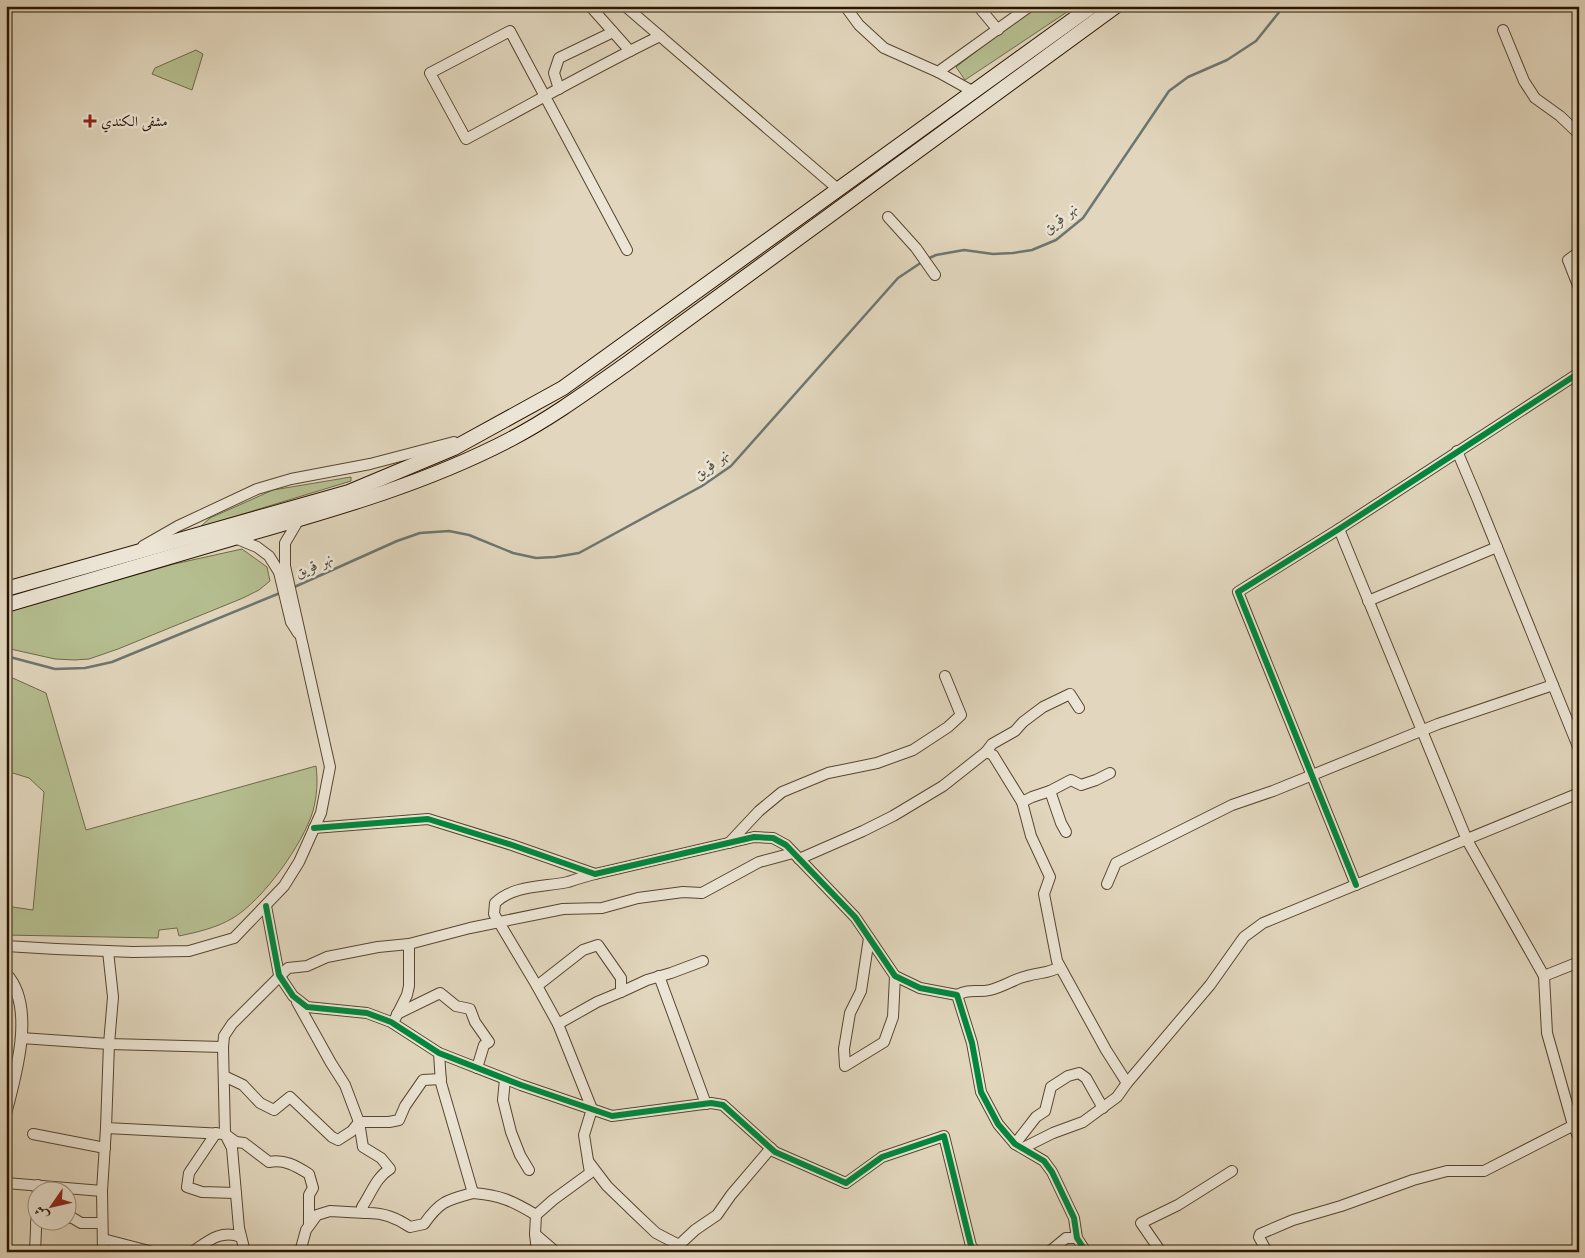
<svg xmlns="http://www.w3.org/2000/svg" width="1585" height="1258" viewBox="0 0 1585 1258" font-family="'Libre Caslon Text',Amiri,serif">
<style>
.green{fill:#b5be90;stroke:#6f6a48}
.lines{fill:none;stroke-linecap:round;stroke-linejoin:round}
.stream{stroke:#6d7671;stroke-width:2.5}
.minor-casing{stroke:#574630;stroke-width:12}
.tertiary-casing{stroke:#574630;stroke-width:13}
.secondary-casing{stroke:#291500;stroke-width:16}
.minor{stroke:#ece5d5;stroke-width:10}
.tertiary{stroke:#ece5d5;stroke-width:11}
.secondary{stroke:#ece5d5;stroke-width:14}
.cycleway-casing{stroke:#ece5d5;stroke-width:9}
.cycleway{stroke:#00873e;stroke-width:6}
.poi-dot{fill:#8f2418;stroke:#ece5d5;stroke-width:2}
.labels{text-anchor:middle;stroke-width:5;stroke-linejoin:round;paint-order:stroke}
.poi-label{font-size:14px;fill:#291500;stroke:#ece5d5;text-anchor:start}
.water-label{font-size:15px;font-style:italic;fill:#514d42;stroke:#ece5d5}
</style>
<rect width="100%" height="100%" fill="#e2d7be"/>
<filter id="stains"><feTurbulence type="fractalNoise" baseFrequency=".004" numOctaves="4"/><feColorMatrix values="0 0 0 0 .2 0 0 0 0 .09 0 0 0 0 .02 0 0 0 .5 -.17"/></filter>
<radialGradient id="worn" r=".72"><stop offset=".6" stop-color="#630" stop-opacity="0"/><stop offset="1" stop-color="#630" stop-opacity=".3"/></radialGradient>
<g class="green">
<polygon points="1035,6 1076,6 965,80 956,67"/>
<polygon points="196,50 203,54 192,90 152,74 155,68"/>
<polygon points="351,477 351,481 200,527 210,518 273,490"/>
<polygon points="242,549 267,567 270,581 259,590 243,598 118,649 89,659 75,660 55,659 6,648 6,611 107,583 174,564"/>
<path d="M 6,675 L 46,693 L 86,830 L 316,766 C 318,781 317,796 313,811 C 303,844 263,900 233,918 C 216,928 198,932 179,936 L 177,928 L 159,930 L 158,938 L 6,935 L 6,906 L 33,910 L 44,792 L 29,778 L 6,771 Z"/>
</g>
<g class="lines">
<g class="stream">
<polyline points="927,259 936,255 964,250 993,254 1013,253 1032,250 1056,240 1083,218 1169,91 1188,77 1227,60 1256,41 1284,6"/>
<polyline points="292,588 397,541 420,533 449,531 469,535 513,553 536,558 555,557 579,553 702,486 731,466 898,278 922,262"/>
<polyline points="6,656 55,669 85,668 112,662 280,593"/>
</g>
<defs>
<g id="minor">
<polyline points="590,6 630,51"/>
<polyline points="625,6 839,190"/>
<polyline points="845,6 859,25 884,48 938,72 1030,6"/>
<polyline points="978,6 998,30"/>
<polyline points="1503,30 1524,81 1535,98 1560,116 1579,134"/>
<polyline points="938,72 974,92"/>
<polyline points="559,89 554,73 559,58 613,32"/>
<polyline points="888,217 916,248 935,275"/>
<path d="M 627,250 L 510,31 L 430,73 L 466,139 C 530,105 594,68 660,36"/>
<polyline points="1579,252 1568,260 1579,288"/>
<polyline points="1457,451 1477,498 1579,749"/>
<polyline points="1339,529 1467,840 1544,976 1547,1033 1573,1125 1579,1138"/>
<polyline points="235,538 257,547 269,556 279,572 291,622 298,633"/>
<polyline points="143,546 178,526 257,489 291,479 370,464 454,442"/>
<polyline points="1368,601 1497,547"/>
<polyline points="986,752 992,744 1015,731 1023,722 1043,707 1070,694 1079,708"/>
<polyline points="1050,791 1061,823 1066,832"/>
<polyline points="1022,802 1032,797 1050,791 1071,780 1081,785 1096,780 1110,773"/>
<polyline points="314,828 428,819 512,845 595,874 754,837 773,838 786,845 855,917 895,976 920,988 957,995 972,1043 981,1092 998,1124 1015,1144 1044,1161 1052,1172 1074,1218 1077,1238 1086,1252"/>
<polyline points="729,843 759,811 782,792 828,773 877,763 913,750 948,727 961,715 945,676"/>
<polyline points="799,859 863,831 893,816 943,786 986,752 993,755 1022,802 1031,836 1050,877 1044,894 1057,961 1106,1050 1127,1083 1117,1097 1083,1122 1053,1133 1023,1148"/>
<polyline points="1107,884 1116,863 1232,805 1273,791 1438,724 1553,685"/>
<polyline points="1356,885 1238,592 1339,529 1579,373"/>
<polyline points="266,906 279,975 293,996 307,1007 367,1013 391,1022 439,1053 521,1085 612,1116 711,1103 723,1105 775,1152 846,1183 882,1157 944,1136 971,1246 976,1252"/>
<polyline points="869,938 861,991 850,1013 844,1049 845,1066 884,1042 893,1017 895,976"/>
<polyline points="409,944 470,928 563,909 602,908 638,898 683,892 702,893 759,862 793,853"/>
<polyline points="6,946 56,949 133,952 189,951 234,938 284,886 299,862 321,813 330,767 285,566 285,543 298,521"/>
<polyline points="108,951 113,997 109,1044 223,1047"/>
<polyline points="659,976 706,1104"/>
<polyline points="1544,976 1579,962"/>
<polyline points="537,986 583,950 598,945 621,978 621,992 597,1002 558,1024"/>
<polyline points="621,992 647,980 671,973 703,961"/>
<path d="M 957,995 C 970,988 977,993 990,990 C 1003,987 1014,979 1027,976 C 1040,972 1047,974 1060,967"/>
<polyline points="297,1002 331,1063 345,1085 359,1122 389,1122 399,1120 405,1106 423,1080 441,1079"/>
<polyline points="397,1014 440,993 456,1006 470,1009 475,1022 489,1042 484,1045 477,1068"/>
<path d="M 21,1038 L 109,1044 L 106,1128 L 225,1134 L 236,1142 L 244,1143 L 269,1162 C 285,1159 296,1166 309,1174 L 313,1188 L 309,1195 L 309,1225"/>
<path d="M 439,1053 L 441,1083 L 473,1193 C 500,1195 513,1201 536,1215"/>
<polyline points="224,1076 243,1085 260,1103 274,1110 290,1097 332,1137 338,1140 352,1131 359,1122"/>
<polyline points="505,1079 503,1100 511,1132 520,1155 529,1170"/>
<polyline points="1127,1083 1210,985 1244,937 1263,923 1579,793"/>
<path d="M 359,1122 L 363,1147 L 381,1158 L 390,1169 C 376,1177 371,1194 362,1207 L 365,1213 C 382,1212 396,1217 410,1227 L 424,1224 C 440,1201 447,1200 473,1193"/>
<polyline points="216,1133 189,1173 187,1187 202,1192 236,1193"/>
<polyline points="33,1134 105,1148"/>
<polyline points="1015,1144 1036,1117 1045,1111 1051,1087 1068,1076 1079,1073 1086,1078 1103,1108"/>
<polyline points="588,1161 607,1186 637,1215 656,1233 679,1245 683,1252"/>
<polyline points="6,1183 102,1191 106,1128"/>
<polyline points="102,1191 103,1252"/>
<polyline points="68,1218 71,1217 81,1223 102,1223"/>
<polyline points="36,1223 61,1220"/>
<polyline points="535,1234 556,1252"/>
<polyline points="103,1239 153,1252"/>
<polyline points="679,1245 695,1230 717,1215 731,1195 771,1148"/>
<polyline points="35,1252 38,1185"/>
<path d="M 192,1252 C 208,1241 221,1229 241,1237"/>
<polyline points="245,1252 239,1228 232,1148 225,1134 223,1047 224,1036 232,1024 288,968 307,966 327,957 378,947 409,944 409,986 407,995 393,1023"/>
<polyline points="300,1252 306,1230 317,1215 330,1211 365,1213"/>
<path d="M 537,1252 L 535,1234 L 536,1215 L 553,1200 L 590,1173 L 584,1135 L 592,1109 L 558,1024 L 537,986 L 494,914 L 495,903 C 513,885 544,887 568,882 C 577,879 586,876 595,874"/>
<polyline points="1049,1252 1066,1238 1077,1238"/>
<polyline points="1161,1252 1141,1223 1178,1205 1232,1171"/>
<polyline points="1267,1252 1259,1237 1260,1234 1293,1220 1341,1206 1413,1180 1447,1171 1484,1171 1578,1123"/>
</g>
<path id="tertiary" d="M 6,974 C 36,1006 16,1074 6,1112"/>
<g id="secondary">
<polyline points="6,589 349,492 454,448 563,388 1092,6"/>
<path d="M 6,605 C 82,583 158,560 234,538 C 328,511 423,485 511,439 C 551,418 588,391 625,365 L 1116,6"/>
</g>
</defs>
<use href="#minor" class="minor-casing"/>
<use href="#tertiary" class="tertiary-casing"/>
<use href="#secondary" class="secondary-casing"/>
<use href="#minor" class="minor"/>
<use href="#tertiary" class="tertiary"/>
<use href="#secondary" class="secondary"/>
<defs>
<g id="cycleway">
<polyline points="314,828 428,819 512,845 595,874 754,837 773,838 786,845 855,917 895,976 920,988 957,995 972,1043 981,1092 998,1124 1015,1144 1044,1161 1052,1172 1074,1218 1077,1238 1086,1252"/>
<polyline points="1356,885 1238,592 1339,529 1579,373"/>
<polyline points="266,906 279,975 293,996 307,1007 367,1013 391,1022 439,1053 521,1085 612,1116 711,1103 723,1105 775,1152 846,1183 882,1157 944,1136 971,1246 976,1252"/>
</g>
</defs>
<use href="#cycleway" class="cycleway-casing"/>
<use href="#cycleway" class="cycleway"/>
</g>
<path class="poi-dot" d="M87.5 113.5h5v5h5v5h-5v5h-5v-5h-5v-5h5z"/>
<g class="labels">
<g class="poi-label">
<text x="101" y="126">مشفى الكندي</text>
</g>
<g class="water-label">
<text transform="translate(1060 218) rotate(-38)" y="5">نهر قويق</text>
<text transform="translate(711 464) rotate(-37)" y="5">نهر قويق</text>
<text transform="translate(314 565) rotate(-23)" y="5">نهر قويق</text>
</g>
</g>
<rect width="1585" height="1258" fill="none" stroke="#e2d7be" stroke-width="25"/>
<rect x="8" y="8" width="1570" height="1243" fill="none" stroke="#291500" stroke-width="2.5"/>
<rect x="12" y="12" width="1560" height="1233" fill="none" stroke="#291500"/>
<g transform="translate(52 1206) rotate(236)"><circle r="24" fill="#ece5d5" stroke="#9e9280"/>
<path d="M0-4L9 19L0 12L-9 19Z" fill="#8f2418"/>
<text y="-8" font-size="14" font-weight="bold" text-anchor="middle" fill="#291500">ش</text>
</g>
<rect width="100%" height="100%" filter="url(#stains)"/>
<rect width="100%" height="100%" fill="url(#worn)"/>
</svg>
